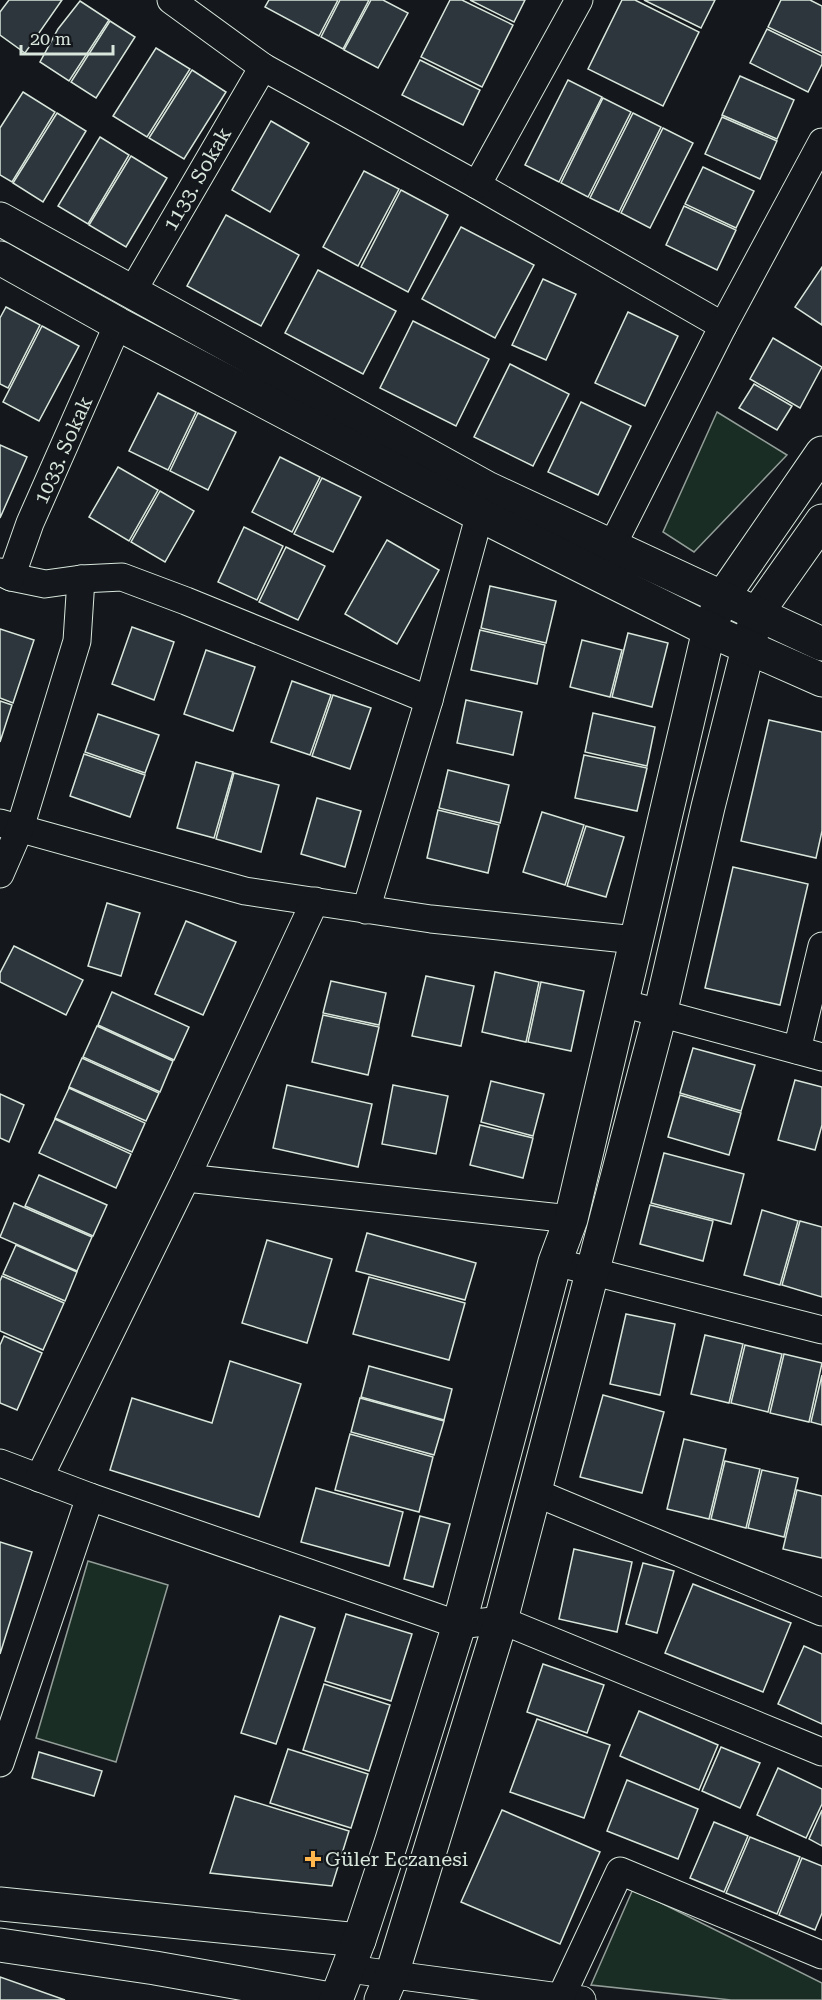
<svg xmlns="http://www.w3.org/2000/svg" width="822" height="2000" viewBox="0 0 822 2000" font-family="'Roboto Serif',serif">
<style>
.green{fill:#1a2d24;stroke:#939e99;stroke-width:1.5}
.building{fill:#2c363c;stroke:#d8e6dc;stroke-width:1.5}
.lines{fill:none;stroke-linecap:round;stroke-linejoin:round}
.street-casing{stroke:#d8e6dc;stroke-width:29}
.secondary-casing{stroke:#d8e6dc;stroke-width:35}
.primary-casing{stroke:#d8e6dc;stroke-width:35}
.street{stroke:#14181c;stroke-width:27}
.secondary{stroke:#14181c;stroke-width:33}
.primary{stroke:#14181c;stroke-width:33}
.poi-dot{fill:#ffb74d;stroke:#14181c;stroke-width:2}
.labels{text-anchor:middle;stroke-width:4.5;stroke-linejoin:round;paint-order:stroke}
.street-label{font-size:20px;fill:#d8e6dc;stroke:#14181c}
.poi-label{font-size:20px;fill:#d8e6dc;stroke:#14181c;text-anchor:start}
</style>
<rect width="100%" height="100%" fill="#14181c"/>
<g class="green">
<polygon points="717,412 787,455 694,552 663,532"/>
<polygon points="88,1561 168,1585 116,1762 36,1738"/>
<polygon points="633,1889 822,1983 822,2000 731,2000 591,1985"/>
</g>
<g class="building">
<polygon points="9,0 62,0 25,53 0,35 0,12"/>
<polygon points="269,0 338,0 319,36 265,7"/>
<polygon points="340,0 369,0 343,49 321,37"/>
<polygon points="371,0 383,0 408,13 378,68 344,50"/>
<polygon points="450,0 462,0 513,25 482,87 421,57"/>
<polygon points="470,0 525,0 514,22"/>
<polygon points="622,0 635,0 699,32 663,106 588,69"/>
<polygon points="644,0 715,0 701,28"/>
<polygon points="781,0 810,0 822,6 822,53 768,27"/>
<polygon points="80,1 109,20 69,81 40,62 58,29"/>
<polygon points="110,21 135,37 96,98 71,82"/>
<polygon points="767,29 822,56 822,64 808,92 750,63"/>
<polygon points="156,48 190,69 147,137 113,116"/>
<polygon points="420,60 480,90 463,125 402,95"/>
<polygon points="192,70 226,92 184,159 149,138"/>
<polygon points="740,76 794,100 777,139 722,115"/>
<polygon points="568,80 602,97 559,182 525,165"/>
<polygon points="23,92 55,112 12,182 0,175 0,128"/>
<polygon points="603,98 631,112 588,197 561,183"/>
<polygon points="57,113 86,131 43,202 13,183"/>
<polygon points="633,113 661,127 619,212 590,198"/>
<polygon points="722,117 777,141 760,179 705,154"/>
<polygon points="271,121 309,143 270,212 232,190"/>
<polygon points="663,128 693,143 650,228 621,213"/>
<polygon points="100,137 129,155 88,224 58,206"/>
<polygon points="131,156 167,178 126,247 89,225"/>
<polygon points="703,167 754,191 736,228 685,204"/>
<polygon points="364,171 399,189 358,266 323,247"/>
<polygon points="401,190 448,215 408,292 361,267"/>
<polygon points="684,206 736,230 717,270 666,245"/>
<polygon points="226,215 299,255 261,326 187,286"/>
<polygon points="461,227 534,265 495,338 422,299"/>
<polygon points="822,267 822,325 795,307"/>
<polygon points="318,270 396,311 363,374 285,333"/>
<polygon points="543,279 576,294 546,360 512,345"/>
<polygon points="6,307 40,325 8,388 0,384 0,318"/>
<polygon points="628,312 678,336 645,406 595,383"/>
<polygon points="413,321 489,359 456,426 380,388"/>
<polygon points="42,326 79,346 39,421 3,402"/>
<polygon points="773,338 822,367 800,408 750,379"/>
<polygon points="510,364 569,394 533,466 474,437"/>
<polygon points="754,384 792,406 777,430 739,408"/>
<polygon points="158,393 196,412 168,470 129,451"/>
<polygon points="581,402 631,426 598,495 548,472"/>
<polygon points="198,413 236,432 208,490 170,471"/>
<polygon points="0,445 27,457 0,518"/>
<polygon points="280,457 320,477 292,532 252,512"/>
<polygon points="118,467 158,490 129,541 89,517"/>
<polygon points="322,478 361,497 333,552 294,534"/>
<polygon points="160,491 194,511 165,562 131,542"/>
<polygon points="244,527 283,546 257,600 218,582"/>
<polygon points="387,540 439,570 397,644 345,614"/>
<polygon points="286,547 325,566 298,620 259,602"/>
<polygon points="490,586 556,601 546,643 481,628"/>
<polygon points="132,627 174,642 154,700 112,684"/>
<polygon points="0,629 34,640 13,703 0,698"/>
<polygon points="480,630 545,645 537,684 471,670"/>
<polygon points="628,633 668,643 652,707 612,697"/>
<polygon points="582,640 622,650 610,697 570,687"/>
<polygon points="206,650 255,667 233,731 184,714"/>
<polygon points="292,681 331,695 310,755 271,742"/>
<polygon points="333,695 371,708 350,769 312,756"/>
<polygon points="466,700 522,712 513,755 457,743"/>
<polygon points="0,701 12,705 0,742"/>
<polygon points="593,713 655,727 647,766 585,752"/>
<polygon points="98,714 159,735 145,773 85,752"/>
<polygon points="769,720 822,732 822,831 816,858 741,841"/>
<polygon points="84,754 145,775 130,817 70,796"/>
<polygon points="584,755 647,768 637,811 575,798"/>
<polygon points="196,762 233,772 214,838 177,828"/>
<polygon points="448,770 509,785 500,823 439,808"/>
<polygon points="234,773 279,785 261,852 216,839"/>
<polygon points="317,798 361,811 345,867 301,854"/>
<polygon points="438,810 499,825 488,873 427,858"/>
<polygon points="542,812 584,825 565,885 523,872"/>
<polygon points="586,826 624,837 606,897 567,886"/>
<polygon points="733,867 808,884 780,1005 705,988"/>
<polygon points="107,903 140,913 121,976 88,966"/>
<polygon points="186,921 236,942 203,1015 155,994"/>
<polygon points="14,946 83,980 66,1015 0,982 0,973"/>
<polygon points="495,972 539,982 526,1042 482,1032"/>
<polygon points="426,976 474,986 461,1046 412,1036"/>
<polygon points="331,981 386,993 379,1025 323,1013"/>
<polygon points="541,982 584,991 571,1051 528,1042"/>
<polygon points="112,992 189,1027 174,1060 98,1025"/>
<polygon points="323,1015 379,1027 368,1075 312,1062"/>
<polygon points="97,1026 173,1061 160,1092 83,1057"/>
<polygon points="693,1048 755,1065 741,1111 680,1093"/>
<polygon points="82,1058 159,1093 146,1121 69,1087"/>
<polygon points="795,1080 822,1087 822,1125 815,1150 778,1140"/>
<polygon points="491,1081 544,1094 533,1136 481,1122"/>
<polygon points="287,1085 372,1104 358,1167 273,1148"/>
<polygon points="393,1085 448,1096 436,1154 382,1144"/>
<polygon points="69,1088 145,1123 132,1152 55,1118"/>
<polygon points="0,1094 24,1105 9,1142 0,1138"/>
<polygon points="680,1095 741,1113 729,1155 668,1137"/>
<polygon points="55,1119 131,1154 116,1188 39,1153"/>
<polygon points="480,1125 533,1138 523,1178 470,1165"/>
<polygon points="664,1153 744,1174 731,1224 651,1203"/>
<polygon points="39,1175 107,1205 93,1236 25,1206"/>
<polygon points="14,1203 92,1237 77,1271 0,1237"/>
<polygon points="650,1205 713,1221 703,1261 640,1244"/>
<polygon points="762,1210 798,1221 780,1285 744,1275"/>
<polygon points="800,1221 822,1227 822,1297 782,1285"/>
<polygon points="367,1233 476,1263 465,1300 356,1271"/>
<polygon points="267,1240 332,1259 307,1343 242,1323"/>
<polygon points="16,1245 77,1272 65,1301 3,1274"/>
<polygon points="2,1276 64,1303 43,1350 0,1331 0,1281"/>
<polygon points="369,1277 465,1303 449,1360 353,1334"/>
<polygon points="626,1314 675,1324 660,1395 610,1384"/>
<polygon points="705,1335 743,1344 729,1403 691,1394"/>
<polygon points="4,1336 42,1353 17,1410 0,1403 0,1345"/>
<polygon points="745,1345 782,1354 768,1412 731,1403"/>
<polygon points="784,1354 822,1363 809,1422 770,1413"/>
<polygon points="230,1361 301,1384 259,1517 110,1470 132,1398 212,1423"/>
<polygon points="369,1366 452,1389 444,1420 361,1397"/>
<polygon points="822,1375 822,1425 811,1422"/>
<polygon points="603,1395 664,1412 642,1493 580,1477"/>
<polygon points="360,1398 444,1421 434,1455 351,1432"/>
<polygon points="350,1434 433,1457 419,1512 335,1490"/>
<polygon points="684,1439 726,1449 709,1519 667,1509"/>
<polygon points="725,1461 760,1469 746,1528 711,1519"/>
<polygon points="762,1470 798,1478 784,1537 748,1528"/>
<polygon points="316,1488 403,1512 389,1566 301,1542"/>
<polygon points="797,1490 822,1496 822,1558 783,1549"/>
<polygon points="420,1516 450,1524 433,1587 404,1579"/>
<polygon points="0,1542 32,1552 0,1654"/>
<polygon points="574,1549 632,1562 617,1632 559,1619"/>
<polygon points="643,1563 674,1571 657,1633 626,1624"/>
<polygon points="693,1584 791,1623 763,1692 665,1653"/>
<polygon points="346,1614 412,1634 391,1701 325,1681"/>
<polygon points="280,1616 315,1628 276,1744 241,1733"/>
<polygon points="804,1646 822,1654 822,1724 778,1704"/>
<polygon points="543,1664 604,1685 587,1733 527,1712"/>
<polygon points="324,1684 390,1705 369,1771 303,1750"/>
<polygon points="639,1711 718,1745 699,1790 620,1756"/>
<polygon points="537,1719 610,1745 584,1818 510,1792"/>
<polygon points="721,1747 760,1763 740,1808 702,1791"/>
<polygon points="288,1749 368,1774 351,1828 270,1803"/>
<polygon points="39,1752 102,1771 94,1796 32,1778"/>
<polygon points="778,1768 822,1789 822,1804 806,1838 757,1815"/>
<polygon points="627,1780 698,1809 678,1859 607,1831"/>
<polygon points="235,1796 349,1831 332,1886 210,1873"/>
<polygon points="502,1810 600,1852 560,1944 461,1902"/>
<polygon points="822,1810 822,1846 809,1839"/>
<polygon points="714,1822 748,1836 724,1892 690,1878"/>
<polygon points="750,1837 800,1857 777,1914 726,1893"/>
<polygon points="802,1858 822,1866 822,1913 815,1930 779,1915"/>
<polygon points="0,1977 65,2000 0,2000"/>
</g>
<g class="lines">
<defs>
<g id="street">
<polyline points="171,0 263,67 477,185 723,326"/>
<polyline points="477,185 579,0"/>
<polyline points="132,292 263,67"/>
<polyline points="612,546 723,326 822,142"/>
<polyline points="0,572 11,577 45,584 81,579 122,577 186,601 429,700"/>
<polyline points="11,577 30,523 118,324"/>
<polyline points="0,823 245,891 431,919 636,940"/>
<polyline points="0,874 20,828 77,641 81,579"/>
<polyline points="366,910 429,700 485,495"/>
<polyline points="622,1003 822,1057"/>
<polyline points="797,1050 822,946"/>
<polyline points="186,1178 315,901"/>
<polyline points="555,1262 822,1330"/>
<polyline points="0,1463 90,1497 459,1625 501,1620 822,1752"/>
<polyline points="39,1478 186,1178 571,1219"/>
<polyline points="534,1492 822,1612"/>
<polyline points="0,1763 90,1497"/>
<polyline points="349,1969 582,2000"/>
<polyline points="561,1997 620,1871 822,1955"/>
</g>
<g id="secondary">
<polyline points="0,1904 359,1940"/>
<polyline points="0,1945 155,1968 336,2000"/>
<polyline points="336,2000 359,1940 392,1840 459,1625 555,1262 571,1219 709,630 722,598 822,453"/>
<polyline points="381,2000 392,1974 501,1620 660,1014 708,807 757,613 822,521"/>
</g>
<g id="primary">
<polyline points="0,219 487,488 822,644"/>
<polyline points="0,258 118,324 480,515 709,630 822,680"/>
</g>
</defs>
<use href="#street" class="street-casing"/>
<use href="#secondary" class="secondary-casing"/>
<use href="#primary" class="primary-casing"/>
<use href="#street" class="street"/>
<use href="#secondary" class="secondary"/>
<use href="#primary" class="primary"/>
</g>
<path class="poi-dot" d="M310 1850h6v6h6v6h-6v6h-6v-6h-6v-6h6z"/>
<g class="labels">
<g class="street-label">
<text transform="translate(197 179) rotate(-60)" y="7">1133. Sokak</text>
<text transform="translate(63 450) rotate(-66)" y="7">1033. Sokak</text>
</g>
<g class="poi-label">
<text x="325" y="1866">Güler Eczanesi</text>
</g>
</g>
<path d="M21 45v9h92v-9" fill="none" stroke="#d8e6dc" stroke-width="3"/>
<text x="30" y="45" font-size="18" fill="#d8e6dc" stroke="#14181c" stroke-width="4.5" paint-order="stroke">20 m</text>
</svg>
